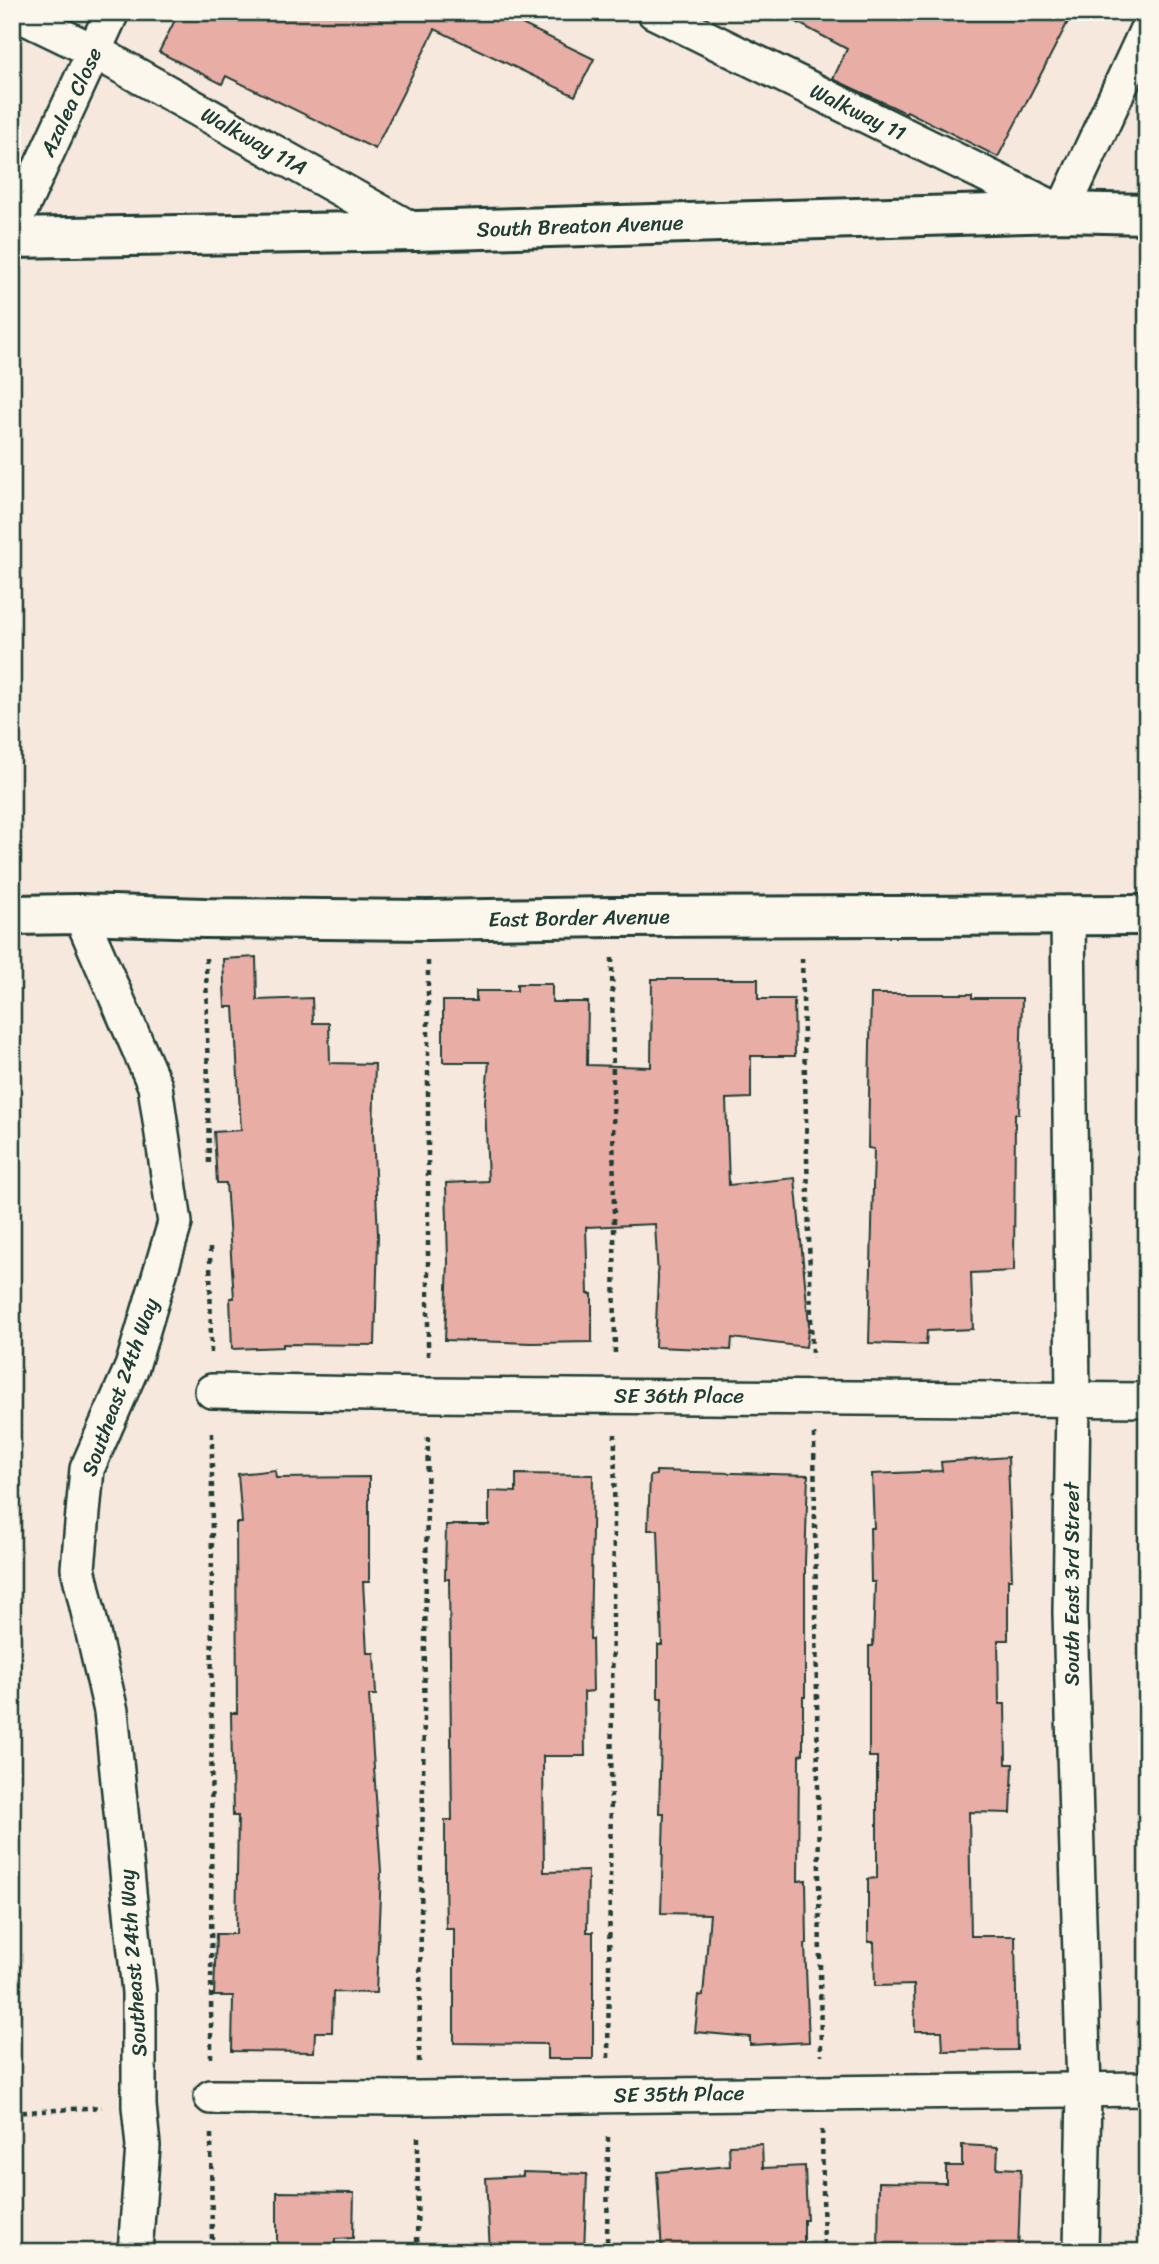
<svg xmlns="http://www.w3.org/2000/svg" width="1159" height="2264" viewBox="0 0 1159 2264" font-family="Sriracha,sans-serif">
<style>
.building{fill:#e8aea6;stroke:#1f3d34;stroke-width:2}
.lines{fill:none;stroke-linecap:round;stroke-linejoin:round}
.street-casing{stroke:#1f3d34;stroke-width:38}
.secondary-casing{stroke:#1f3d34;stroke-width:44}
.path{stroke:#1f3d34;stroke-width:4.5;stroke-dasharray:5 5;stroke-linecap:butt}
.street{stroke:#fbf7ec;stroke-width:33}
.secondary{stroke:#fbf7ec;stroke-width:38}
.labels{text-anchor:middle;stroke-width:5;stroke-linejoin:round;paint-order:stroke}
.street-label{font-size:21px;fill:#1f3d34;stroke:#fbf7ec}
</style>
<rect width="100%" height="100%" fill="#f7e8de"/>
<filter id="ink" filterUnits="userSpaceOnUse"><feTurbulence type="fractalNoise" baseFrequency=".0143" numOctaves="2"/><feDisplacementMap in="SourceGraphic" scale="14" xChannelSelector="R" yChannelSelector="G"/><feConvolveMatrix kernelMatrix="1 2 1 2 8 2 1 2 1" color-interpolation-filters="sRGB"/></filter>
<g filter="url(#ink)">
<g class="building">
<polygon points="179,12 497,12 594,59 575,96 435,29 375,149 226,76 222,84 159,52"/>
<polygon points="778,12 1073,12 998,157 907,111 906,113 833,79 847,49"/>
<polygon points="256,957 257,1000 312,998 313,1023 329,1023 330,1063 375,1064 373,1132 378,1235 375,1345 283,1344 283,1347 232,1349 230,1298 234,1298 226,1183 217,1183 214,1132 241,1130 234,1007 225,1007 223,959"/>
<polygon points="652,979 758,979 758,999 794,999 795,1056 751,1056 751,1098 726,1099 729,1185 795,1178 809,1325 806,1347 732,1338 731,1350 655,1347 658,1277 655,1224 586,1227 588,1294 592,1294 592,1342 532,1343 445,1340 448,1262 446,1183 488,1181 485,1101 489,1062 443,1062 443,1001 476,1001 476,991 517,991 517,984 552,984 552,1002 588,1002 587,1065 651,1067"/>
<polygon points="871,994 972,994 972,998 1022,998 1019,1114 1015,1114 1014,1271 971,1273 973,1329 927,1331 926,1345 869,1343 874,1149 868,1148"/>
<polygon points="1008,1457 1012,1579 1008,1579 1008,1640 998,1640 999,1704 1005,1704 1006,1764 1013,1764 1011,1813 969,1812 971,1936 1015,1936 1017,2050 943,2051 942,2031 915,2031 914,1985 875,1986 874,1942 868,1942 868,1879 877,1878 877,1757 869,1757 869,1646 873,1646 875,1582 871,1582 870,1528 874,1528 872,1474 942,1471 941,1462"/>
<polygon points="275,1470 276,1478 369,1477 369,1582 363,1582 367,1653 374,1653 376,1695 369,1695 381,1871 376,1993 333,1992 332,2032 315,2032 314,2052 232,2051 233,1996 214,1996 216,1934 236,1934 238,1816 233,1816 231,1713 237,1713 236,1523 242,1523 238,1474"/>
<polygon points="656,1471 808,1475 805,1562 805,1697 803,1697 803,1754 799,1755 798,1881 806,1880 807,1944 805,1944 809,2042 750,2045 750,2037 695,2032 699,1995 703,1996 710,1914 661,1913 664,1813 659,1813 662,1698 658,1698 658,1645 662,1645 658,1530 648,1530 650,1476 656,1475"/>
<polygon points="516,1474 593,1475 590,1639 592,1639 593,1691 584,1692 585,1756 543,1756 544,1872 588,1871 587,1932 593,1932 593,2059 547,2059 547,2044 454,2043 454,1929 446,1929 445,1876 445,1820 452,1820 449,1579 445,1579 446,1525 489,1525 489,1491 516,1492"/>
<polygon points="762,2144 763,2168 805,2166 807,2220 804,2220 804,2252 662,2252 657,2172 730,2166 729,2145"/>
<polygon points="962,2145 998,2147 997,2168 1021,2169 1018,2252 878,2252 879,2182 946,2183 946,2166 962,2166"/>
<polygon points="523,2172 587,2174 584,2252 490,2252 486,2178 523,2176"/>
<polygon points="277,2192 354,2193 353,2238 335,2239 335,2252 277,2252"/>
</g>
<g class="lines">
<defs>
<g id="street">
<polyline points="13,12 94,51 415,231"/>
<polyline points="654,12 1062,212 1147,29"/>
<polyline points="12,229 112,12"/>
<polyline points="80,914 155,1086 175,1223 132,1367 87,1469 78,1568 111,1711 139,1992 139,2106 143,2146 135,2252"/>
<polyline points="1068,916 1073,1399 1070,1613 1084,2091 1081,2252"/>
<polyline points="212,1391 428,1395 1147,1400"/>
<polyline points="211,2097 418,2098 1147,2089"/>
</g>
<g id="secondary">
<polyline points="12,238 415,231 1062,212 1147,214"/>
<polyline points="12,915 80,914 205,918 428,920 612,917 1147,915"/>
</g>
</defs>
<use href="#street" class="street-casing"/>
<use href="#secondary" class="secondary-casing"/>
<g class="path">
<polyline points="206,958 209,1166"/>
<polyline points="612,958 615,1358"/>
<polyline points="802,958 812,1358"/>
<polyline points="428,961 428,1358"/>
<polyline points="210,1248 211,1355"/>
<polyline points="814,1434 821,2055"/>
<polyline points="211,2058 212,1430"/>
<polyline points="608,2058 615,1434"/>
<polyline points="419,2062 428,1434"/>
<polyline points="12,2113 102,2107"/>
<polyline points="822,2130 824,2252"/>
<polyline points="211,2134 212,2252"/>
<polyline points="417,2252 418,2137"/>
<polyline points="607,2252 608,2134"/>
</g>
<use href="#street" class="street"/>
<use href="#secondary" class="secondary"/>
</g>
</g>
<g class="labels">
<g class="street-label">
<text transform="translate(71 102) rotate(-65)" y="7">Azalea Close</text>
<text transform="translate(858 112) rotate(26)" y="7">Walkway 11</text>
<text transform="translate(254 141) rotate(29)" y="7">Walkway 11A</text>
<text transform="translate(580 226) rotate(-2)" y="7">South Breaton Avenue</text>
<text transform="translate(579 918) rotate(-1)" y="7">East Border Avenue</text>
<text transform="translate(120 1387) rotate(-70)" y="7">Southeast 24th Way</text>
<text x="679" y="1403">SE 36th Place</text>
<text transform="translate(1072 1584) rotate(-90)" y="7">South East 3rd Street</text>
<text transform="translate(133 1963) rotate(-94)" y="7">Southeast 24th Way</text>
<text transform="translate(679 2094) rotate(-1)" y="7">SE 35th Place</text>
</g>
</g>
<rect width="1159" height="2264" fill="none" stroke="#fbf7ec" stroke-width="42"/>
<rect x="21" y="21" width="1117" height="2222" fill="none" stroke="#1f3d34" stroke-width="2.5" filter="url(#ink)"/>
</svg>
